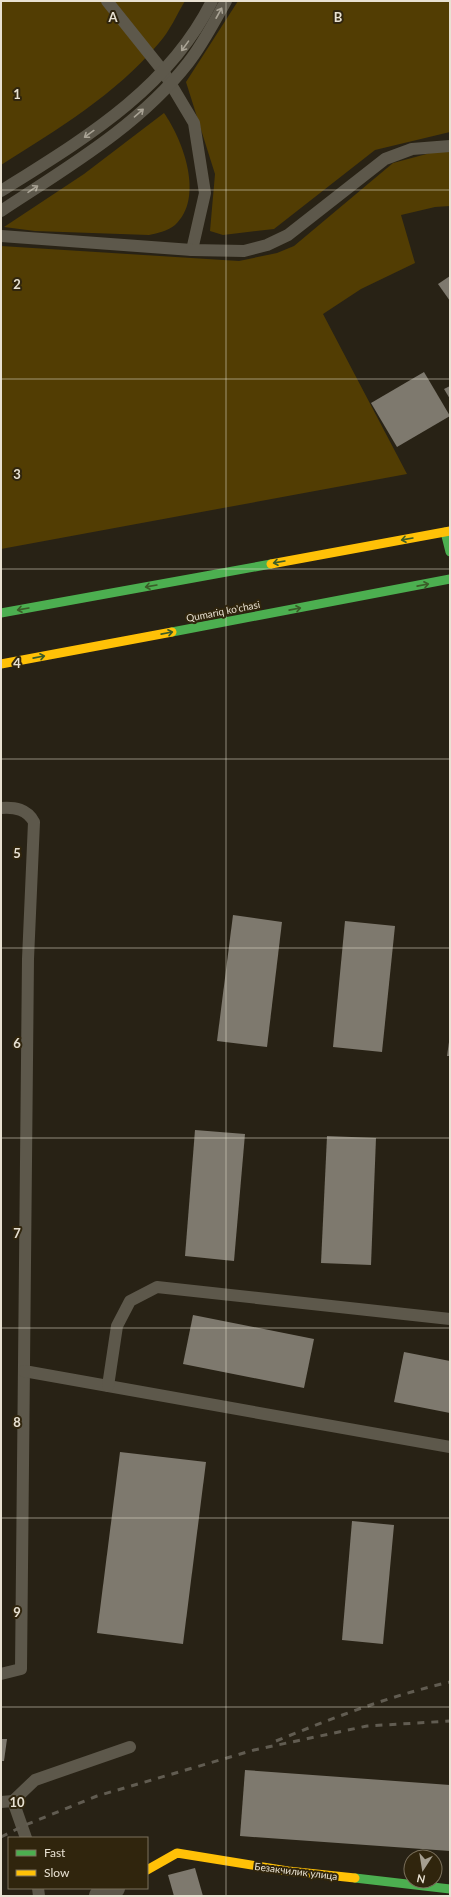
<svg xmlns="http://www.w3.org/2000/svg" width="451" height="1897" viewBox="0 0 451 1897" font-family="Lato,sans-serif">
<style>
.green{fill:#523d03}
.building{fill:#7e796e}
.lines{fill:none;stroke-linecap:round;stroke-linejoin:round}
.lane{stroke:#5d584b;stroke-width:12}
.street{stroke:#5d584b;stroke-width:22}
.fast{stroke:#4caf50;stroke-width:9}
.slow{stroke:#ffc107;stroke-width:9}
.rail{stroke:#615c51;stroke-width:3;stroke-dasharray:7 7;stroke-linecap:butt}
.oneway{stroke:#a9a395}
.oneway2{stroke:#3b5c28}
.grid{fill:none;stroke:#e8e1d2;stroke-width:1;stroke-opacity:0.55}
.labels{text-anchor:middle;stroke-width:4;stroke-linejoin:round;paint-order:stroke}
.street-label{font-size:10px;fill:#e8e1d2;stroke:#30250d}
.grid-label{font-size:13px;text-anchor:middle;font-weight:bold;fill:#e8e1d2;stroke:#30250d;stroke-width:4;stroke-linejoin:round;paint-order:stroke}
</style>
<rect width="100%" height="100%" fill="#282215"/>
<g class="green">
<path d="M 1,1 L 185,1 C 177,14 170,31 159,43 C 115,95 58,129 1,165 Z"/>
<polygon points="238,1 450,1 450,132 375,150 274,229 223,235 210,231 215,174 186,82"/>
<path d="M 164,113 C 183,140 205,198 175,225 C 168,231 158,233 149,235 L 35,231 L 4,227 L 84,174 Z"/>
<polygon points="434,152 450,152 450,206 435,207 401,215 415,263 361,289 323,314 407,474 1,549 1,246 239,261 277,253 294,246 393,163"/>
</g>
<g class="building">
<polygon points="450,276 450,301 438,284"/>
<polygon points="424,372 450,416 397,447 371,403"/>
<polygon points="450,386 450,399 444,389"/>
<polygon points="233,915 282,922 267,1047 217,1041"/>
<polygon points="345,921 395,926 382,1052 333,1047"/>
<polygon points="449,1042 450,1042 450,1056 447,1056"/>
<polygon points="195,1130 245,1134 234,1261 185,1256"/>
<polygon points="327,1136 376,1138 371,1265 321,1263"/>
<polygon points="193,1315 314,1339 304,1388 183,1364"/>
<polygon points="404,1352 450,1361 450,1413 394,1402"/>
<polygon points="120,1452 206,1462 183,1644 97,1633"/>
<polygon points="352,1521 394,1525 383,1644 342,1640"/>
<polygon points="1,1739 7,1739 4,1761 1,1761"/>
<polygon points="245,1770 450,1785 450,1851 240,1836"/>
<polygon points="195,1868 203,1896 174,1896 168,1875"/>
</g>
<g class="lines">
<g class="lane">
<polyline points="107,1 163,71 194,123 205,193 192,250"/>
<path d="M 1,191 C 82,140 168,90 212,1"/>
<path d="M 1,211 C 66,168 139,126 188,63 C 203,44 214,22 226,1"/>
<polyline points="1,236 192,250 244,251 267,245 288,235 385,159 412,149 450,146"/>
<path d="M 1,808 C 15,807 27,809 34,822 L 28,959 L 21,1669 L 1,1674"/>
<polyline points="24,1371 450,1447"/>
<polyline points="108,1386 117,1326 130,1301 157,1287 450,1319"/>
<polyline points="13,1801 35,1780 130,1747"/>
<polyline points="1,1802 13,1801 26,1838"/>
<polyline points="38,1888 39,1896"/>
</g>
<polyline class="street" points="100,1896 114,1888"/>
<g class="fast">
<polyline points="445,532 450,552"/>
<polyline points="1,613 271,564"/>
<polyline points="172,632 450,579"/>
<polyline points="355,1878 450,1889"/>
</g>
<g class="slow">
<polyline points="271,564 450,531"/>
<polyline points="1,664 172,632"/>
<polyline points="147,1870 177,1853 288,1871 355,1878"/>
</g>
<g class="rail">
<path d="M 276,1741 C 333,1718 389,1696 450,1682"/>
<polyline points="1,1837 23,1826 97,1796 254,1750 367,1726 450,1721"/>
</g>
</g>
<defs><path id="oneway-shaft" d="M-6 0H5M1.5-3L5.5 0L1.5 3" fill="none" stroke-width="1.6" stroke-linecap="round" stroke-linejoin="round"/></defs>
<g class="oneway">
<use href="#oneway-shaft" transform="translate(219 13) rotate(-61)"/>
<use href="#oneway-shaft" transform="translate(185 46) rotate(126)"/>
<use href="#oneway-shaft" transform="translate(139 113) rotate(-41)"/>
<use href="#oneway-shaft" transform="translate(89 134) rotate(144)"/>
<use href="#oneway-shaft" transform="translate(33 189) rotate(-34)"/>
</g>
<g class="oneway2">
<use href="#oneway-shaft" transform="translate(407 539) rotate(170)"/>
<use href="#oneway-shaft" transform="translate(279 562) rotate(170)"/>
<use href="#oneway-shaft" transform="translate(423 585) rotate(-11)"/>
<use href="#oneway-shaft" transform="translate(151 586) rotate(170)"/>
<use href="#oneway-shaft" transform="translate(23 609) rotate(170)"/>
<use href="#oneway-shaft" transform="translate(295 609) rotate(-11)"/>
<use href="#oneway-shaft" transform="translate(167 633) rotate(-11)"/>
<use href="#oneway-shaft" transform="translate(39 657) rotate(-11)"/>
</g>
<path class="grid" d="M 226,1 L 226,1896M 1,190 L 450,190M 1,379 L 450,379M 1,569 L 450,569M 1,759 L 450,759M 1,948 L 450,948M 1,1138 L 450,1138M 1,1328 L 450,1328M 1,1518 L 450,1518M 1,1707 L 450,1707"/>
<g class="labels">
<g class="street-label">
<text transform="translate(223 611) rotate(-11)" y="4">Qumariq ko'chasi</text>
<text transform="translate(296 1871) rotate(7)" y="4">Безакчилик улица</text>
</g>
</g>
<g class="grid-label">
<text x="113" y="22">A</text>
<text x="338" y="22">B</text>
<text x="17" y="99">1</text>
<text x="17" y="289">2</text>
<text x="17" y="479">3</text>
<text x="17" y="668">4</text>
<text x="17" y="858">5</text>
<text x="17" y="1048">6</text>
<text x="17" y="1238">7</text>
<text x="17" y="1427">8</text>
<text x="17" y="1617">9</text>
<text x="17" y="1807">10</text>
</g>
<rect width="451" height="1897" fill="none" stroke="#e8e1d2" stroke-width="4"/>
<rect x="8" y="1837" width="140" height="52" fill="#30250d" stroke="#7a705c"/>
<rect x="16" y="1850" width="20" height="6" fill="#4caf50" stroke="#7a705c"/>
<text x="44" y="1857" font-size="12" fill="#e8e1d2">Fast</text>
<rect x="16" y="1870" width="20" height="6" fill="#ffc107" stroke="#7a705c"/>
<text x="44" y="1877" font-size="12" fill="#e8e1d2">Slow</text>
<g transform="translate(423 1869) rotate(192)"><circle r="19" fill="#30250d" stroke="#7a705c"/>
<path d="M0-3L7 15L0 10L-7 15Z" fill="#a59e90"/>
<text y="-6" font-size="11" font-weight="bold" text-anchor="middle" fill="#e8e1d2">N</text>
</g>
</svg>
